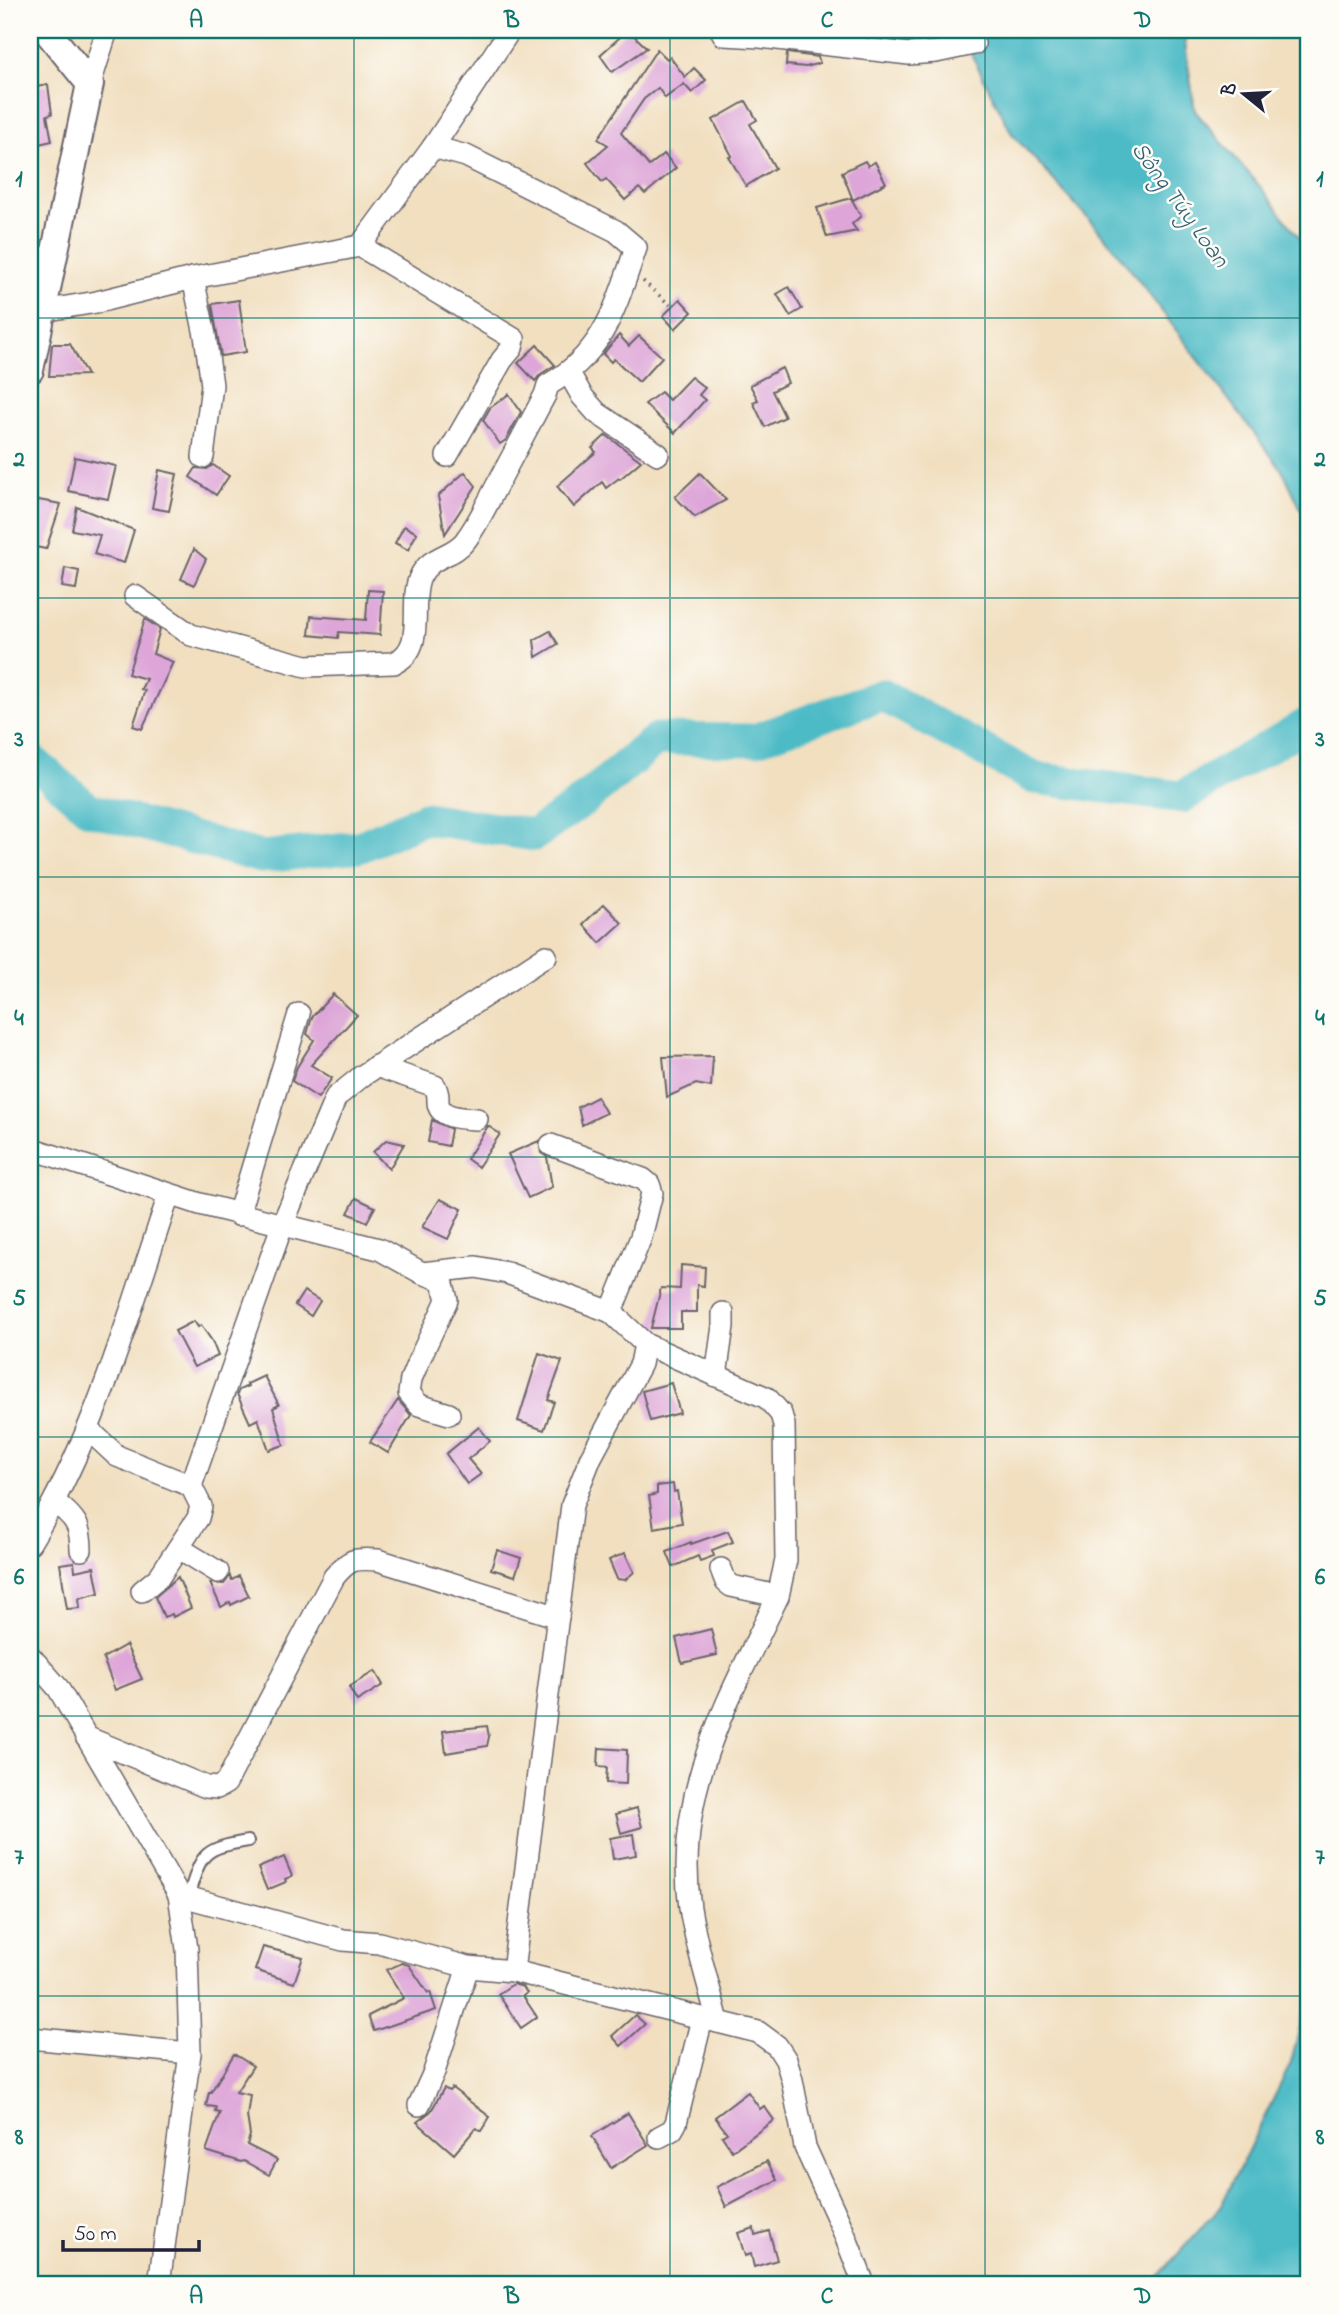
<svg xmlns="http://www.w3.org/2000/svg" width="1339" height="2314" viewBox="0 0 1339 2314" font-family="'Indie Flower',sans-serif">
<style>
.water{fill:#4dbbc6;stroke:#386e80;stroke-width:2}
.lines{fill:none;stroke-linecap:round;stroke-linejoin:round}
.river{stroke:#4dbbc6;stroke-width:33}
.building{fill:#dda5d8}
.service-casing{stroke:#6a646a;stroke-width:14}
.minor-casing{stroke:#6a646a;stroke-width:24}
.tertiary-casing{stroke:#6a646a;stroke-width:30}
.path{stroke:#6a646a;stroke-width:3.5;stroke-dasharray:2 5;stroke-linecap:butt}
.service{stroke:#fff;stroke-width:10}
.minor{stroke:#fff;stroke-width:21}
.tertiary{stroke:#fff;stroke-width:26}
.grid{fill:none;stroke:#0f766e;stroke-width:2;stroke-opacity:0.55}
.labels{text-anchor:middle;stroke-width:5;stroke-linejoin:round;paint-order:stroke}
.water-label{font-size:24px;font-style:italic;fill:#335f73;stroke:#fdfcf7}
.neatline{fill:none;stroke:#0f766e;stroke-width:2.5}
.grid-label{font-size:23px;text-anchor:middle;font-weight:bold;fill:#0f766e}
</style>
<rect width="100%" height="100%" fill="#fdfcf7"/>
<filter id="ink" filterUnits="userSpaceOnUse"><feTurbulence type="fractalNoise" baseFrequency=".0143" numOctaves="2"/><feDisplacementMap in="SourceGraphic" scale="14" xChannelSelector="R" yChannelSelector="G"/><feConvolveMatrix kernelMatrix="1 2 1 2 8 2 1 2 1" color-interpolation-filters="sRGB"/></filter>
<filter id="wash" filterUnits="userSpaceOnUse"><feTurbulence type="fractalNoise" baseFrequency=".00686" numOctaves="4" result="noise"/><feDisplacementMap in="SourceGraphic" scale="28" xChannelSelector="R" yChannelSelector="G"/><feGaussianBlur stdDeviation="1.57" result="paint"/><feColorMatrix in="noise" values="0 0 0 0 0 0 0 0 0 0 0 0 0 0 0 0 0 1.4 0 .05"/><feComposite in="paint" operator="in"/></filter>
<g filter="url(#wash)">
<rect width="100%" height="100%" fill="#f1dfc0"/>
<g class="water">
<polygon points="959,30 1183,30 1195,111 1262,189 1309,250 1309,526 1284,473 1111,244 1012,134"/>
<polygon points="1309,1991 1309,2284 1151,2284 1221,2206 1291,2063"/>
</g>
<g class="lines">
<polyline class="river" points="30,759 89,809 261,857 359,847 425,818 534,835 583,801 657,739 754,740 882,695 1034,778 1182,797 1309,723"/>
</g>
<g id="blocks">
<g class="building">
<polygon points="628,30 647,48 612,72 600,55"/>
<polygon points="657,49 667,59 670,57 685,77 694,68 706,80 692,93 684,84 665,98 658,88 644,99 621,133 649,166 664,154 676,168 645,194 639,188 625,200 606,179 602,182 587,163 608,145 598,139"/>
<polygon points="787,53 818,57 820,63 806,67 786,65"/>
<polygon points="48,85 52,114 47,115 52,141 30,146 30,88"/>
<polygon points="746,101 757,120 750,124 775,168 746,186 729,157 732,156 713,120"/>
<polygon points="865,161 868,166 875,162 886,183 853,200 842,172"/>
<polygon points="851,198 861,216 852,224 857,231 827,237 817,208"/>
<polygon points="789,287 802,309 790,316 777,294"/>
<polygon points="680,299 692,312 675,329 663,316"/>
<polygon points="239,300 246,352 221,356 212,304"/>
<polygon points="619,335 629,346 639,336 662,357 639,382 614,359 611,362 603,354"/>
<polygon points="52,344 70,344 87,375 49,376"/>
<polygon points="537,345 555,365 541,374 535,381 518,363"/>
<polygon points="782,368 788,383 772,391 785,417 765,427 753,402 758,400 750,385"/>
<polygon points="691,377 705,388 699,395 705,400 675,433 645,404 661,392 669,400"/>
<polygon points="509,394 521,412 506,440 500,444 483,420 490,408"/>
<polygon points="606,435 641,461 620,479 619,478 606,488 602,482 574,507 557,486 596,452 592,448"/>
<polygon points="75,457 116,466 108,499 68,491"/>
<polygon points="213,465 229,476 216,495 190,477 196,468 207,469"/>
<polygon points="159,470 177,474 169,511 152,508"/>
<polygon points="465,472 476,486 445,534 438,496"/>
<polygon points="700,473 726,500 695,517 675,497"/>
<polygon points="33,499 61,504 46,549 30,546 30,521"/>
<polygon points="77,507 134,530 124,563 94,554 100,535 72,530"/>
<polygon points="404,526 417,533 408,550 395,543"/>
<polygon points="194,549 206,559 194,585 181,579"/>
<polygon points="65,568 79,571 76,589 62,587"/>
<polygon points="368,590 383,591 380,635 339,632 338,638 309,635 311,616 366,620"/>
<polygon points="145,619 160,629 153,654 173,662 142,729 133,726 145,690 141,689 146,679 128,674"/>
<polygon points="550,631 558,644 536,657 534,640"/>
<polygon points="604,904 622,923 600,943 583,924"/>
<polygon points="333,994 357,1015 311,1065 332,1078 318,1098 292,1081 297,1067 314,1040 307,1034 312,1017"/>
<polygon points="713,1056 711,1087 696,1084 667,1097 663,1057"/>
<polygon points="597,1097 606,1113 582,1125 578,1107"/>
<polygon points="432,1120 451,1129 448,1146 428,1142"/>
<polygon points="488,1126 500,1134 478,1167 467,1159"/>
<polygon points="386,1140 404,1144 389,1169 373,1152"/>
<polygon points="539,1141 541,1153 547,1157 552,1187 528,1198 508,1154"/>
<polygon points="356,1198 375,1207 367,1222 348,1213"/>
<polygon points="440,1199 462,1209 448,1239 422,1227"/>
<polygon points="681,1265 705,1267 704,1286 697,1285 697,1312 681,1312 681,1328 651,1328 661,1288 680,1289"/>
<polygon points="304,1291 320,1301 311,1316 295,1305"/>
<polygon points="194,1321 198,1327 201,1325 212,1341 218,1356 194,1367 175,1331"/>
<polygon points="539,1353 562,1361 548,1400 554,1402 544,1430 518,1421"/>
<polygon points="264,1376 279,1405 273,1408 284,1445 269,1450 258,1419 250,1423 237,1394 239,1390 248,1386 247,1384"/>
<polygon points="671,1383 680,1413 650,1421 642,1391"/>
<polygon points="398,1400 411,1415 388,1453 370,1442"/>
<polygon points="479,1427 490,1441 468,1459 481,1474 467,1484 446,1454"/>
<polygon points="673,1484 674,1492 677,1491 682,1523 654,1528 649,1496 657,1494 657,1486"/>
<polygon points="728,1531 733,1542 712,1550 714,1556 700,1561 698,1556 673,1567 667,1552 691,1542 691,1544"/>
<polygon points="497,1550 521,1558 515,1576 491,1569"/>
<polygon points="625,1553 634,1572 625,1580 617,1579 609,1560"/>
<polygon points="74,1562 75,1571 94,1567 99,1593 79,1598 80,1608 67,1609 60,1564"/>
<polygon points="230,1576 232,1580 239,1576 249,1596 231,1605 230,1602 221,1607 210,1583 224,1584"/>
<polygon points="178,1577 191,1608 173,1617 172,1614 164,1617 155,1597"/>
<polygon points="711,1629 717,1655 682,1663 676,1638"/>
<polygon points="126,1645 142,1679 115,1690 103,1658"/>
<polygon points="375,1671 383,1685 357,1701 349,1687"/>
<polygon points="487,1726 489,1737 487,1746 446,1753 443,1731"/>
<polygon points="599,1748 627,1750 626,1784 606,1783 607,1767 598,1766"/>
<polygon points="637,1808 642,1827 621,1833 616,1814"/>
<polygon points="633,1834 636,1855 613,1859 610,1838"/>
<polygon points="284,1857 292,1876 285,1879 286,1882 267,1890 258,1868"/>
<polygon points="263,1947 303,1957 294,1983 255,1970"/>
<polygon points="402,1963 409,1965 428,1993 430,1992 436,2010 374,2031 368,2016 404,1998 386,1970"/>
<polygon points="513,1984 523,1987 527,1993 523,1996 537,2017 521,2028 498,1994"/>
<polygon points="635,2015 645,2024 621,2046 612,2036"/>
<polygon points="234,2054 253,2066 236,2092 250,2095 247,2116 250,2135 247,2145 277,2160 269,2175 244,2161 241,2162 206,2151 220,2112 215,2111 216,2107 206,2106 209,2092 211,2092"/>
<polygon points="444,2088 449,2091 452,2088 490,2117 481,2131 476,2128 454,2154 417,2122 431,2111"/>
<polygon points="748,2092 760,2109 764,2106 774,2120 732,2151 722,2136 727,2133 715,2117"/>
<polygon points="628,2113 648,2145 611,2168 592,2136"/>
<polygon points="767,2161 777,2180 726,2207 717,2187"/>
<polygon points="754,2228 755,2235 769,2231 777,2260 754,2267 751,2254 745,2256 738,2233"/>
</g>
</g>
</g>
<g filter="url(#ink)">
<use href="#blocks" fill-opacity="0" stroke="#6a646a" stroke-width="2"/>
<g class="lines">
<defs>
<path id="service" d="M 188,1897 C 202,1854 200,1849 248,1841"/>
<g id="minor">
<polyline points="721,30 724,35 760,37 909,54 936,52 974,44"/>
<polyline points="90,84 107,30"/>
<polyline points="360,246 433,147 510,30"/>
<polyline points="193,278 205,335 212,385 203,457"/>
<polyline points="42,311 97,302 193,278 360,246 514,339 512,348 502,360 447,456"/>
<polyline points="569,373 582,396 597,413 658,454"/>
<path d="M 135,596 L 191,635 L 306,666 L 394,663 C 428,648 408,603 420,577 C 430,555 453,557 465,541 C 478,524 487,504 497,485 C 513,455 529,425 545,395 L 548,385 C 605,353 616,305 636,248 L 616,231 L 466,156 L 433,147"/>
<path d="M 376,1066 L 435,1086 C 438,1093 438,1095 438,1102 C 439,1119 464,1118 477,1119"/>
<polyline points="551,1145 643,1179 649,1184 652,1193 641,1237 611,1312"/>
<polyline points="30,1148 200,1204 379,1249 422,1273 442,1280 447,1300 419,1360 411,1379 409,1393 419,1405 449,1414"/>
<polyline points="238,1215 299,1014"/>
<polyline points="422,1273 476,1267 507,1273 611,1312 645,1344 641,1364 591,1457 572,1505 513,1971"/>
<path d="M 645,1344 L 767,1398 L 781,1414 L 784,1425 L 786,1560 L 778,1596 C 730,1698 673,1790 690,1908 C 696,1946 709,1985 718,2022"/>
<polyline points="716,1376 723,1326 723,1313"/>
<polyline points="89,1430 117,1456 191,1486 201,1506 198,1518 159,1577 142,1591"/>
<polyline points="191,1486 283,1223 336,1097 362,1076 546,956"/>
<path d="M 55,1502 C 75,1518 81,1525 81,1550"/>
<path d="M 30,1543 C 96,1436 129,1313 169,1195"/>
<polyline points="179,1548 218,1572"/>
<polyline points="721,1569 726,1582 731,1586 778,1596"/>
<polyline points="30,1656 58,1688 179,1895 187,1949 190,2053 159,2284"/>
<path d="M 86,1737 L 206,1787 L 217,1788 L 226,1783 L 334,1577 C 349,1559 354,1558 378,1560 L 558,1617"/>
<polyline points="179,1895 343,1940 379,1943 468,1967 513,1971 758,2032 777,2046 786,2060 792,2080 805,2147 842,2228 864,2284"/>
<polyline points="30,2038 190,2053"/>
<polyline points="419,2105 434,2072 468,1967"/>
<polyline points="659,2137 672,2130 676,2123 702,2019"/>
</g>
<polyline id="tertiary" points="30,370 90,84 46,30"/>
</defs>
<use href="#service" class="service-casing"/>
<use href="#minor" class="minor-casing"/>
<use href="#tertiary" class="tertiary-casing"/>
<polyline class="path" points="643,281 670,305"/>
<use href="#service" class="service"/>
<use href="#minor" class="minor"/>
<use href="#tertiary" class="tertiary"/>
</g>
</g>
<path class="grid" d="M 354,30 L 354,2284M 670,30 L 670,2284M 985,30 L 985,2284M 30,318 L 1309,318M 30,598 L 1309,598M 30,877 L 1309,877M 30,1157 L 1309,1157M 30,1437 L 1309,1437M 30,1716 L 1309,1716M 30,1996 L 1309,1996"/>
<g class="labels">
<g class="water-label">
<text transform="translate(1181 204) rotate(54)" y="8">Sông Túy Loan</text>
</g>
</g>
<rect width="1339" height="2314" fill="none" stroke="#fdfcf7" stroke-width="77"/>
<g transform="translate(1244 94) rotate(288)" stroke="#fdfcf7" stroke-width="5" paint-order="stroke">
<path d="M0-5L12 26L0 18L-12 26Z" fill="#22223b"/>
<text y="-10" font-size="19" font-weight="bold" text-anchor="middle" fill="#22223b">B</text>
</g>
<path d="M63 2240v10h136v-10" fill="none" stroke="#22223b" stroke-width="3.5"/>
<text x="74" y="2240" font-size="21" fill="#22223b" stroke="#fdfcf7" stroke-width="5" paint-order="stroke">50 m</text>
<rect x="38" y="38" width="1262" height="2238" class="neatline"/>
<g class="grid-label">
<text x="196" y="27">A</text>
<text x="512" y="27">B</text>
<text x="827" y="27">C</text>
<text x="1143" y="27">D</text>
<text x="19" y="186">1</text>
<text x="1320" y="186">1</text>
<text x="19" y="466">2</text>
<text x="1320" y="466">2</text>
<text x="19" y="746">3</text>
<text x="1320" y="746">3</text>
<text x="19" y="1025">4</text>
<text x="1320" y="1025">4</text>
<text x="19" y="1305">5</text>
<text x="1320" y="1305">5</text>
<text x="19" y="1584">6</text>
<text x="1320" y="1584">6</text>
<text x="19" y="1864">7</text>
<text x="1320" y="1864">7</text>
<text x="19" y="2144">8</text>
<text x="1320" y="2144">8</text>
<text x="196" y="2303">A</text>
<text x="512" y="2303">B</text>
<text x="827" y="2303">C</text>
<text x="1143" y="2303">D</text>
</g>
</svg>
